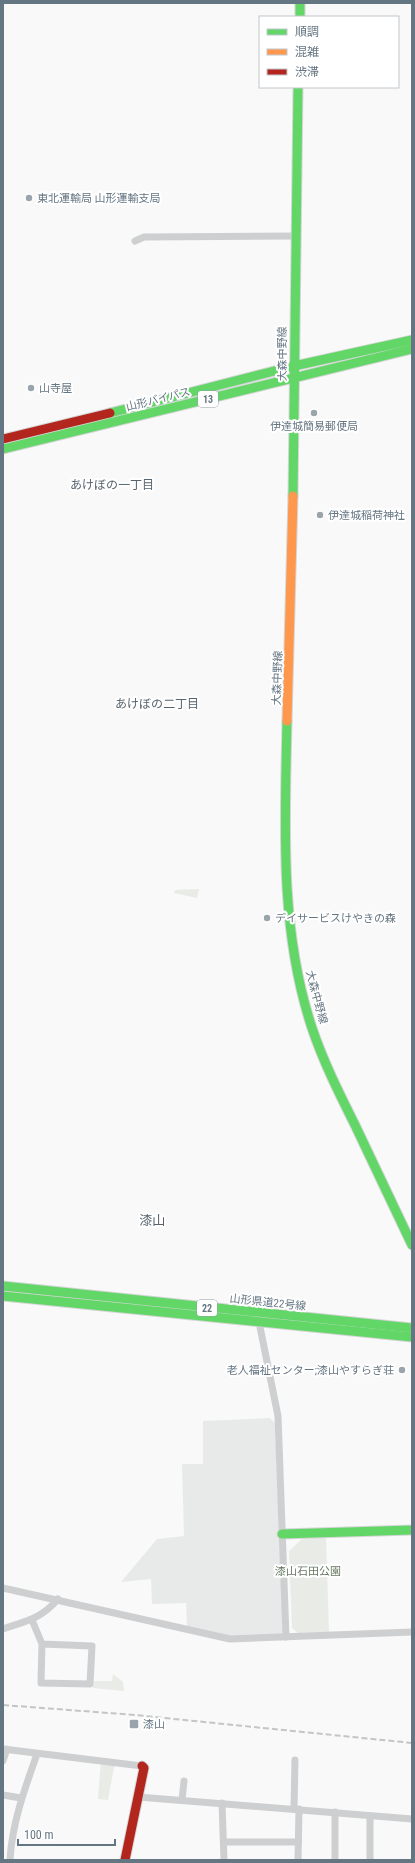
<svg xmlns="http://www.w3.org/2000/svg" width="415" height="1863" viewBox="0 0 415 1863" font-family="'Roboto Condensed','Noto Sans JP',sans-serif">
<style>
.built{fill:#e8e9e9}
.green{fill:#e8ebe6}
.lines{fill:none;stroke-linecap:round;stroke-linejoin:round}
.fast-casing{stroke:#d5d6d7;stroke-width:11}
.slow-casing{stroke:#d5d6d7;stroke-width:11}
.jam-casing{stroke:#d5d6d7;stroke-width:11}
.street{stroke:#cecfd0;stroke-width:7}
.fast{stroke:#63d668;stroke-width:9}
.slow{stroke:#ff974d;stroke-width:9}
.jam{stroke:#b3261e;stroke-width:9}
.rail{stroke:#c3c5c6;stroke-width:2;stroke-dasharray:6 3;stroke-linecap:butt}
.poi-dot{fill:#99a4ac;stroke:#fff;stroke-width:1.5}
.labels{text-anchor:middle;stroke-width:4;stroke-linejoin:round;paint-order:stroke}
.shield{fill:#fff;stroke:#939fa8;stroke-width:1}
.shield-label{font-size:10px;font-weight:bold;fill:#657683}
.poi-label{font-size:11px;fill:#657683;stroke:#fff;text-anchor:start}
.street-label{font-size:11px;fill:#657683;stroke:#fff}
.park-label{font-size:11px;fill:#687a64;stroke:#fff}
.neighbourhood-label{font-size:12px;fill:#57646e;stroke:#fff}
.quarter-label{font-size:13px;fill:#57646e;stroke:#fff}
</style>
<rect width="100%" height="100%" fill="#f9f9f9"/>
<polygon class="built" points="270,1418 275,1423 283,1635 231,1637 187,1626 186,1603 152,1604 151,1579 121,1582 157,1539 184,1536 182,1464 203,1464 203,1421"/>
<g class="green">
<polygon points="199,889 197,898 174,893 175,890"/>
<polygon points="304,1537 326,1538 329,1632 298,1633 292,1628 289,1551"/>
<polygon points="113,1674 123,1682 124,1691 93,1688 94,1681 112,1681"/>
<polygon points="101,1760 115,1762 108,1800 98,1799"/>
</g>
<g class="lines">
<defs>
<g id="fast">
<polyline points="300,3 300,17"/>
<polyline points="110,413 294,366 412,340"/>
<polyline points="3,449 412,349"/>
<polyline points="293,496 298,87"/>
<path d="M 287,721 C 285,823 279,929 312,1028 C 323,1061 339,1093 355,1125 C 374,1165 393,1205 412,1245"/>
<polyline points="3,1286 412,1328"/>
<polyline points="3,1296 412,1337"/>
<polyline points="282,1534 412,1530"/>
</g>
<polyline id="slow" points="287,721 293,496"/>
<g id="jam">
<polyline points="3,439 110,413"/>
<polyline points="125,1860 144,1768 142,1766"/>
</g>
</defs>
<use href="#fast" class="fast-casing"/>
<use href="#slow" class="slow-casing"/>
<use href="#jam" class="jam-casing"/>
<g class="street">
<polyline points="135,241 144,237 296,236"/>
<polyline points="259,1322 278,1416 286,1637"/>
<polyline points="3,1588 230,1639 412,1632"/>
<polyline points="32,1620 42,1644 92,1646 90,1684 41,1683 42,1644"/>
<path d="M 3,1629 C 26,1621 41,1619 58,1599"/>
<polyline points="3,1749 142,1766"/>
<polyline points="3,1761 7,1749"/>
<polyline points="3,1795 21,1798"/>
<polyline points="138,1797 412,1819"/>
<polyline points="182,1800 184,1781"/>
<polyline points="222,1803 224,1860"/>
<polyline points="294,1809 295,1760"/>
<polyline points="335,1812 335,1860"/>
<polyline points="370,1816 370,1860"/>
<polyline points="224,1842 298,1842"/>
<path d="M 10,1860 C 12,1823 25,1788 37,1754"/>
<polyline points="298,1860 299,1809"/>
</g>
<use href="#fast" class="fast"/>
<use href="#slow" class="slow"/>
<use href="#jam" class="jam"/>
<polyline class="rail" points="3,1705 135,1715 412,1743"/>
</g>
<g class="poi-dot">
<circle cx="29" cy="198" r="4"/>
<circle cx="31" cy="388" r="4"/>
<circle cx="314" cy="413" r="4"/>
<circle cx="320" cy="515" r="4"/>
<circle cx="267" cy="918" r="4"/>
<circle cx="402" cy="1370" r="4"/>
<rect x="129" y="1719" width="10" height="10" rx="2"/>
</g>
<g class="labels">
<g class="shield">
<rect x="198" y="391" width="20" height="16" rx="3"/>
<rect x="197" y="1300" width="20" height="16" rx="3"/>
</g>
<g class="shield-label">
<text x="208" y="403">13</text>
<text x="207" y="1312">22</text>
</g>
<g class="poi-label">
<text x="37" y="202">東北運輸局 山形運輸支局</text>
<text x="39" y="392">山寺屋</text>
<text x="314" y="430" text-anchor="middle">伊達城簡易郵便局</text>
<text x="328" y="519">伊達城稲荷神社</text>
<text x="275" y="922">デイサービスけやきの森</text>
<text x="394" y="1374" text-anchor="end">老人福祉センター;漆山やすらぎ荘</text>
<text x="143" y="1728">漆山</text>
</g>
<g class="street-label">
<text transform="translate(282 354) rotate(-90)" y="4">大森中野線</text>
<text transform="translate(158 399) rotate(-14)" y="4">山形バイパス</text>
<text transform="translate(277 678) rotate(-88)" y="4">大森中野線</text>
<text transform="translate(317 997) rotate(75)" y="4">大森中野線</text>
<text transform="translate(268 1302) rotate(6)" y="4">山形県道22号線</text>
</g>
<g class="park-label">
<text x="308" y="1575">漆山石田公園</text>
</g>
<g class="neighbourhood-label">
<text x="112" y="489">あけぼの一丁目</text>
<text x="157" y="708">あけぼの二丁目</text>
</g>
<g class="quarter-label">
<text x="152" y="1225">漆山</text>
</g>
</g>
<rect width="415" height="1863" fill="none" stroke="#657683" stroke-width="8"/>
<rect x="259" y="16" width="140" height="72" fill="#ffffff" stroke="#c1c8cd"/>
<rect x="267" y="29" width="20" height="6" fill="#63d668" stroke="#c1c8cd"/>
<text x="295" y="36" font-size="12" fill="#657683">順調</text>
<rect x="267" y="49" width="20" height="6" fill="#ff974d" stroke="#c1c8cd"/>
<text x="295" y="56" font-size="12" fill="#657683">混雑</text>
<rect x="267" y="69" width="20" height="6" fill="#b3261e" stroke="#c1c8cd"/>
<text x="295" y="76" font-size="12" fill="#657683">渋滞</text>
<path d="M18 1839v6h97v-6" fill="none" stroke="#657683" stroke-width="2"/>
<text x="24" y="1839" font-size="12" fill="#657683" stroke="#ffffff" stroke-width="3" paint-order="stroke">100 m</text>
</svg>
